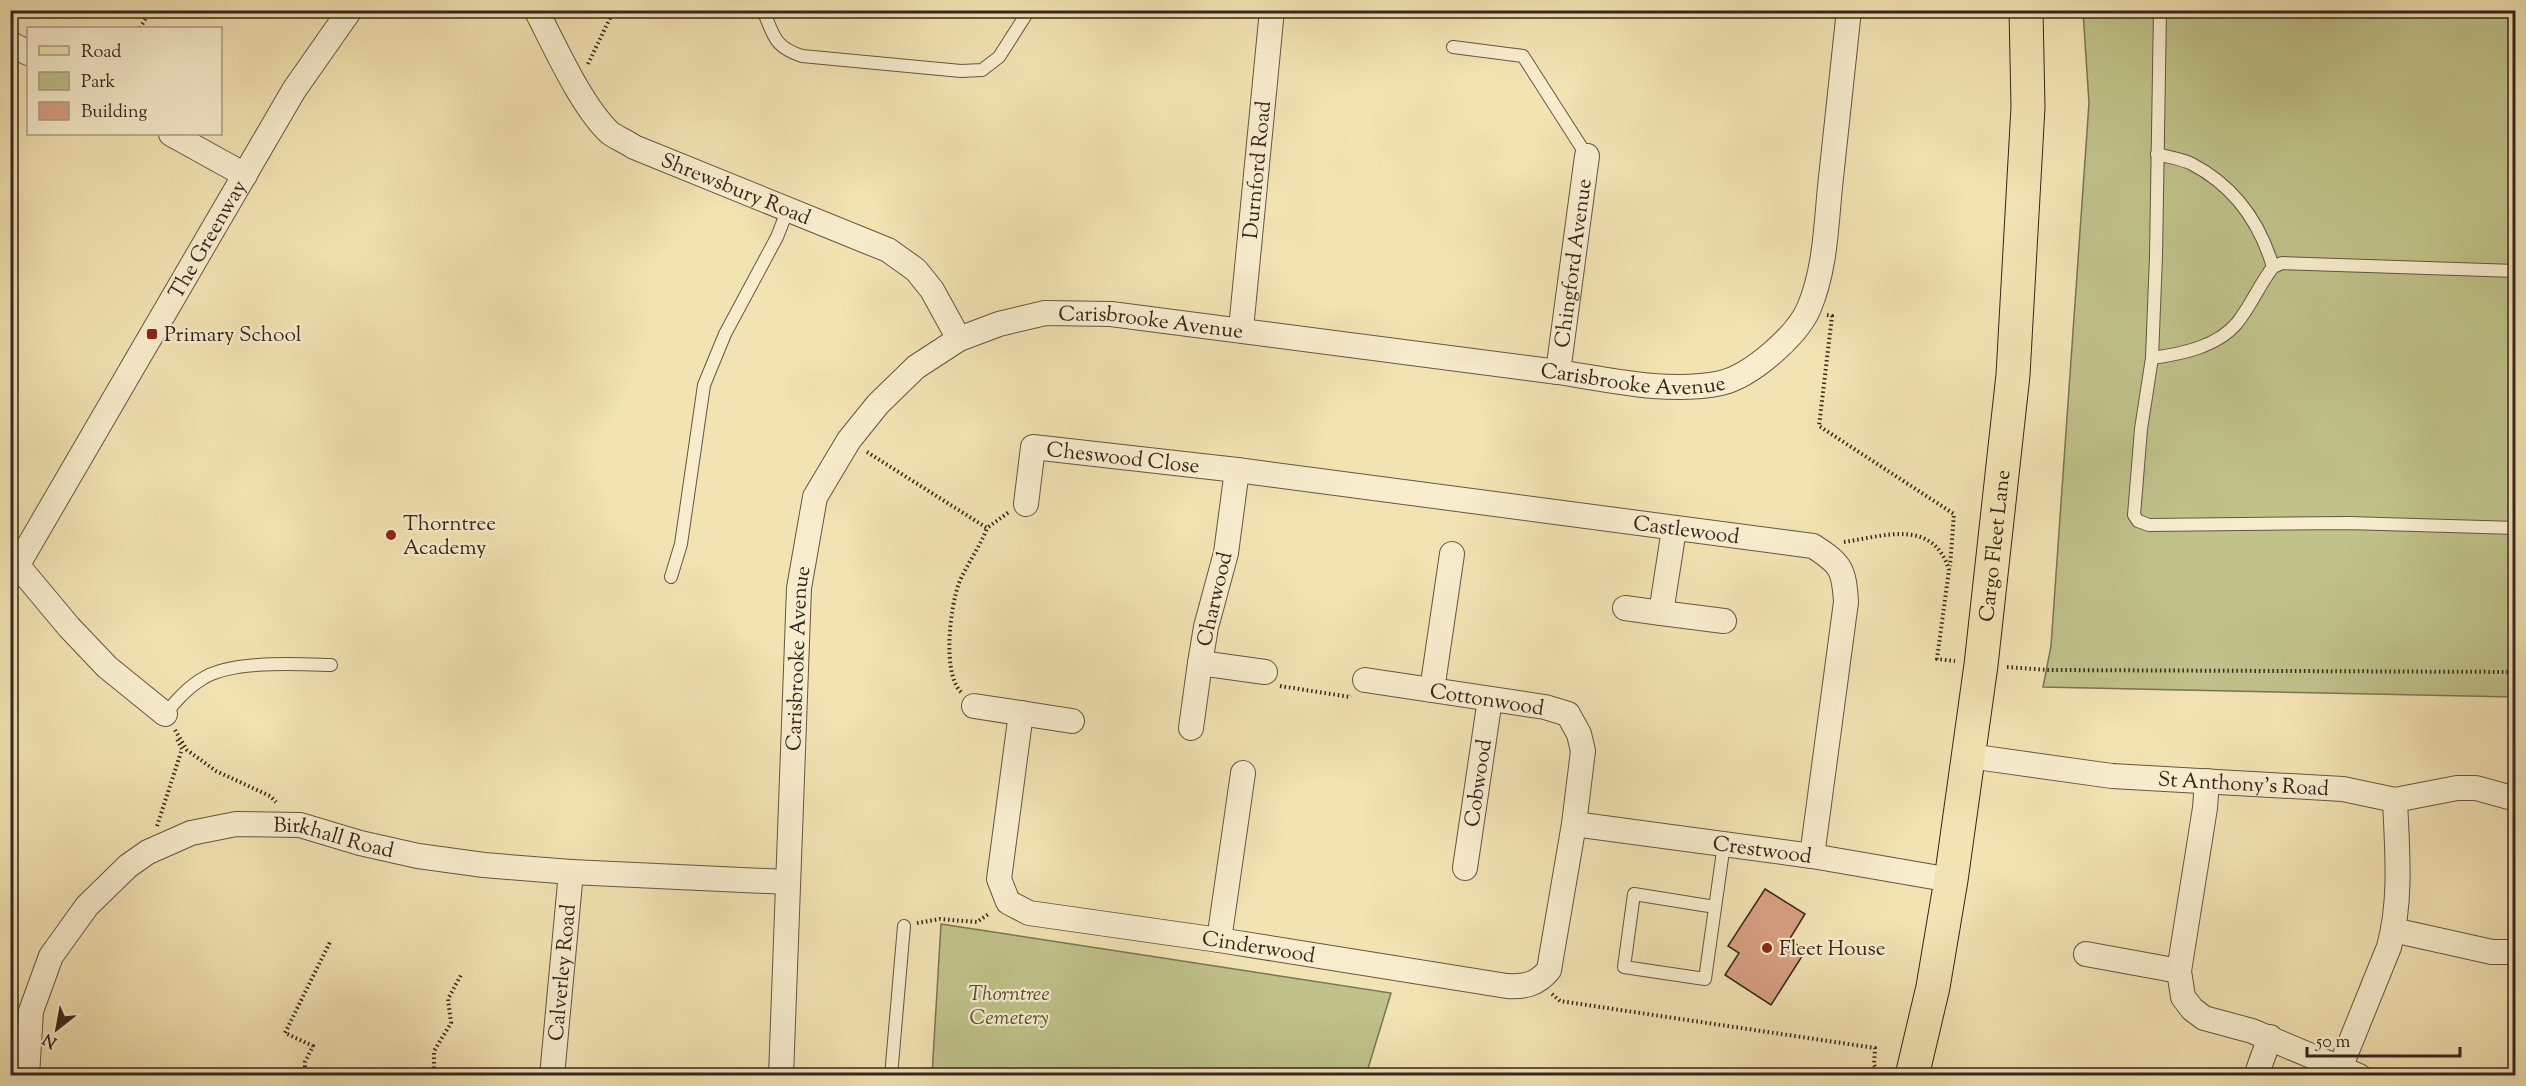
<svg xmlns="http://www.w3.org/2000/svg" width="2526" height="1086" viewBox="0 0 2526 1086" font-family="'Sorts Mill Goudy',serif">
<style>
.green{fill:#bfc289;stroke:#7a7454;stroke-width:1.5}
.building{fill:#d89f84;stroke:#36261e;stroke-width:1.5}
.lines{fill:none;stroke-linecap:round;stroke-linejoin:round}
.lane-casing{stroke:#655543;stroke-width:14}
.street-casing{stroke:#655543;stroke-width:26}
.primary-casing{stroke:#36261e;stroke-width:35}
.path{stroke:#36261e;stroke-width:4;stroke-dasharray:1.5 3;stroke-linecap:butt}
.lane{stroke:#f7edcd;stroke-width:12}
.street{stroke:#f7edcd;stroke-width:24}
.primary{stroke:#f2e3b2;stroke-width:33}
.poi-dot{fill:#8f2418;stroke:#f7edcd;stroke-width:2}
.labels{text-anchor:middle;stroke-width:4.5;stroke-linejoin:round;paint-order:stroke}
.street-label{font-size:21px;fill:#36261e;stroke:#f7edcd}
.poi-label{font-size:21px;fill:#36261e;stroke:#f7edcd;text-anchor:start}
.park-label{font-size:21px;font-style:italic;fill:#584d39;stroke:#f7edcd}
</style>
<rect width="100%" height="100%" fill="#f2e3b2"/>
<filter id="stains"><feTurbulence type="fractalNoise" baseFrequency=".00333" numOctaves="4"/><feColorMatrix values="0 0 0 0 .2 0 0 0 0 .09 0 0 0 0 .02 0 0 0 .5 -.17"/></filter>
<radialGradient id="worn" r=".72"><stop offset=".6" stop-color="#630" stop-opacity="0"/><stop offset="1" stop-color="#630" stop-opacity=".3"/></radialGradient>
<g class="green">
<polygon points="2083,11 2515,11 2515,697 2043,687 2051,646 2089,103"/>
<polygon points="941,924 1391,993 1366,1075 932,1075"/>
</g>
<polygon class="building" points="1765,889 1805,914 1789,940 1806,950 1771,1005 1725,975 1739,953 1728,946"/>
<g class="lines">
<defs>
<g id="lane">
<path d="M 763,10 C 774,36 774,47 802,56 L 961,71 L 982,70 L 999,57 L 1029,10"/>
<polyline points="2160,10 2156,256 2152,358 2141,429 2134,515 2138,521 2149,525 2348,523 2516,528"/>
<polyline points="1453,47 1523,56 1587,156"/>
<path d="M 2157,154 C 2168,157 2182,159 2192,164 C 2234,186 2260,223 2273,267"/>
<path d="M 2152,358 C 2181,354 2217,347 2237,323 C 2251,306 2259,285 2273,267 L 2282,263 L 2516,271"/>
<polyline points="671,577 681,544 704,385 725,334 777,237 788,209"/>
<path d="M 165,714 C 176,701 187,688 202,679 C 231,660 296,664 331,665"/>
<polyline points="1715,907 1634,894 1624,967 1705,979 1724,844"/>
<polyline points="891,1076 904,926"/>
</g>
<g id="street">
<path id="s1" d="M 536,10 C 555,46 581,106 610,133 C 617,138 627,142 634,147 L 888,250 L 916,270 L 932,290 L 959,339"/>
<polyline points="10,43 28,53"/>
<polyline points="171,134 245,175"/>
<path id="s2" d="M 1241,329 L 1272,10"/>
<path id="s3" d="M 1558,372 L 1587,156"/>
<polyline points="1237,470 1226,553 1206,627 1200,663 1265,672"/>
<path id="s4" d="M 1026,504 L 1033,447 L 1237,470 L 1813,546 C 1841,564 1844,569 1846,602 L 1812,856"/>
<polyline points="1674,529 1661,613 1724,621"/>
<polyline points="18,566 69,627 107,667 165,714"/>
<path id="s5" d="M 10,578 L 294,90 L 350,10"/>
<polyline points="1625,608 1661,613"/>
<polyline points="1432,690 1452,554"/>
<polyline points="974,706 1072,721"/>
<path id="s6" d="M 1021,713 L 999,879 L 1008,902 L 1029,913 L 1219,940 L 1507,986 C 1526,987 1537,984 1549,970 L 1574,824 L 1583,751 L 1579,734 L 1568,714 L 1545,707 L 1365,680"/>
<polyline points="1191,728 1200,663"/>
<path id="s7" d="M 1969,756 L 2112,776 L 2343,789 L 2395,800 L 2457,788 L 2476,788 L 2516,799"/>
<polyline points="2207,781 2205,808 2179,971 2183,997 2192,1009 2204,1018 2252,1031 2359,1076"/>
<path id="s8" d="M 1574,824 L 1812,856 L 1951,880"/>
<path id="s9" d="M 1465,868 L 1490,699"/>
<polyline points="2393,930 2492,952 2516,952"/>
<polyline points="1219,940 1243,773"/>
<polyline points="2086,954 2179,971"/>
<path d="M 2340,1068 L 2389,947 C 2402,899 2397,849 2395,800"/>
<path id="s10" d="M 27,1076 L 31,1011 L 51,956 L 87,906 L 128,866 L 148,852 L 191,833 L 236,824 L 300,825 L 360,843 L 418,856 L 484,865 L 571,872 L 788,882"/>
<path id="s11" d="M 552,1076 L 571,872"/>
<path id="s12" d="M 781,1076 L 799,588 L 815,497 L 849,440 L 878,404 L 916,367 L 959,339 L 999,324 L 1045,313 L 1111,314 L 1558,372 C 1610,380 1669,394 1721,383 C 1751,376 1797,336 1809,308 C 1825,270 1826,228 1830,187 C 1836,128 1843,69 1849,10"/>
<polyline points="2256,1076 2270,1037"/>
</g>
<g id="primary">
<path id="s13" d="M 1912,1076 L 1933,987 L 1951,880 L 1981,665 L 2013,375 L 2028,107 L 2026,10"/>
</g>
</defs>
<use href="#lane" class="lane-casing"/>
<use href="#street" class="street-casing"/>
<use href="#primary" class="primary-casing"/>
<g class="path">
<polyline points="140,28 151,10"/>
<polyline points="588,64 611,16 628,10"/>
<polyline points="1827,315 1832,316 1819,426 1954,514 1950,566"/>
<polyline points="867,452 987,528 1009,512"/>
<path d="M 1844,542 C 1885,536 1933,518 1949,570 L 1937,659 L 1955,661"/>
<polyline points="2007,667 2048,670 2516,672"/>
<polyline points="1280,686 1350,697 1351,696"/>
<path d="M 961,692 C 942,673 950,607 959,583 C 967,564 980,547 987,528"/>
<polyline points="175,730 187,750 216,771 270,796 276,802"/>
<polyline points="157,826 182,749 176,737"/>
<polyline points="917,923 940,919 977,922 990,913"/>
<polyline points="1552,994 1560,1001 1875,1048 1874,1065 1880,1076"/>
<polyline points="305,1076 305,1062 313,1046 285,1033 330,942"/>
<polyline points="430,1076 434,1068 434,1051 451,1023 448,999 461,975"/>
</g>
<use href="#lane" class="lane"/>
<use href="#street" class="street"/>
<use href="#primary" class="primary"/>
</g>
<g class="poi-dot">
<rect x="146" y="328" width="12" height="12" rx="3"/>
<circle cx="391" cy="535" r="6"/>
<circle cx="1767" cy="948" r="6"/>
</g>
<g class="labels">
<g class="street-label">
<text dy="7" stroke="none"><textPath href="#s2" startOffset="160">Durnford Road</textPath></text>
<text dy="7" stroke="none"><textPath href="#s1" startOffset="282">Shrewsbury Road</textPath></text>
<text dy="7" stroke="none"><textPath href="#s5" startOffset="392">The Greenway</textPath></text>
<text dy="7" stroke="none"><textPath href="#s3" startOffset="110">Chingford Avenue</textPath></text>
<text dy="7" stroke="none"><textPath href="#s12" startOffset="994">Carisbrooke Avenue</textPath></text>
<text dy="7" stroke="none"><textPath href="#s12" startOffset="1480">Carisbrooke Avenue</textPath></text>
<text dy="7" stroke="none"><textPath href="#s4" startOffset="148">Cheswood Close</textPath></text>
<text dy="7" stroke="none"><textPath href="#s4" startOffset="716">Castlewood</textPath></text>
<text dy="7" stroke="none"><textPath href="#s13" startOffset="537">Cargo Fleet Lane</textPath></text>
<text transform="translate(1214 599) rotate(-77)" y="7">Charwood</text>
<text dy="7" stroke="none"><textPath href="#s12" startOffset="418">Carisbrooke Avenue</textPath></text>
<text transform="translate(1487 699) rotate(9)" y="7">Cottonwood</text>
<text dy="7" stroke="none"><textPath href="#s9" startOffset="86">Cobwood</textPath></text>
<text dy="7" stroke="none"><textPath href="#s7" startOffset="276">St Anthony's Road</textPath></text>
<text dy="7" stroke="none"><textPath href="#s10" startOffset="459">Birkhall Road</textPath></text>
<text dy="7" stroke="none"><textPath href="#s8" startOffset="190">Crestwood</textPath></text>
<text dy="7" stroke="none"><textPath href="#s6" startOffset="448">Cinderwood</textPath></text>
<text dy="7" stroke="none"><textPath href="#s11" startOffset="104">Calverley Road</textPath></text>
</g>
<g class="poi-label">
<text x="164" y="341">Primary School</text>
<text x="403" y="530">Thorntree<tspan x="403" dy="24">Academy</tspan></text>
<text x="1779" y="955">Fleet House</text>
</g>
<g class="park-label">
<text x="1009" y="1000">Thorntree<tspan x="1009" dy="24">Cemetery</tspan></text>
</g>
</g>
<rect width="2526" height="1086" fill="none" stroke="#f2e3b2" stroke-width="36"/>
<rect x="12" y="12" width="2502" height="1062" fill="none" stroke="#36261e" stroke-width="3"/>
<rect x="18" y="18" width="2490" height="1050" fill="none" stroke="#36261e" stroke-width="1.5"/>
<rect x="27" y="27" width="195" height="108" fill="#f7edcd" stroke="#aa9d87" stroke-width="1.5"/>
<rect x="39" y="46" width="30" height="9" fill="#f2e3b2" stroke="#aa9d87" stroke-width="1.5"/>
<text x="81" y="57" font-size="18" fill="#36261e">Road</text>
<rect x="39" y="72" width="30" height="18" fill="#bfc289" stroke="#aa9d87" stroke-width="1.5"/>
<text x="81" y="87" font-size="18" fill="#36261e">Park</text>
<rect x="39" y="102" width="30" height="18" fill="#d89f84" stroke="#aa9d87" stroke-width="1.5"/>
<text x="81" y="117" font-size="18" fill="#36261e">Building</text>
<g transform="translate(57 1029) rotate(211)" stroke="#f7edcd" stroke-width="4.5" paint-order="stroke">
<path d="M0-4.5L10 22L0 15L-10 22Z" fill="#36261e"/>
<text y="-9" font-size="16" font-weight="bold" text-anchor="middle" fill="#36261e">N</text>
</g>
<path d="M2307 1047v9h153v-9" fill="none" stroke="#36261e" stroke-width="3"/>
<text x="2316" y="1047" font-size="18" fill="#36261e" stroke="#f7edcd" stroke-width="4.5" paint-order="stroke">50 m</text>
<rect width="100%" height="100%" filter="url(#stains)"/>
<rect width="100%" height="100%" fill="url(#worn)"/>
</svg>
